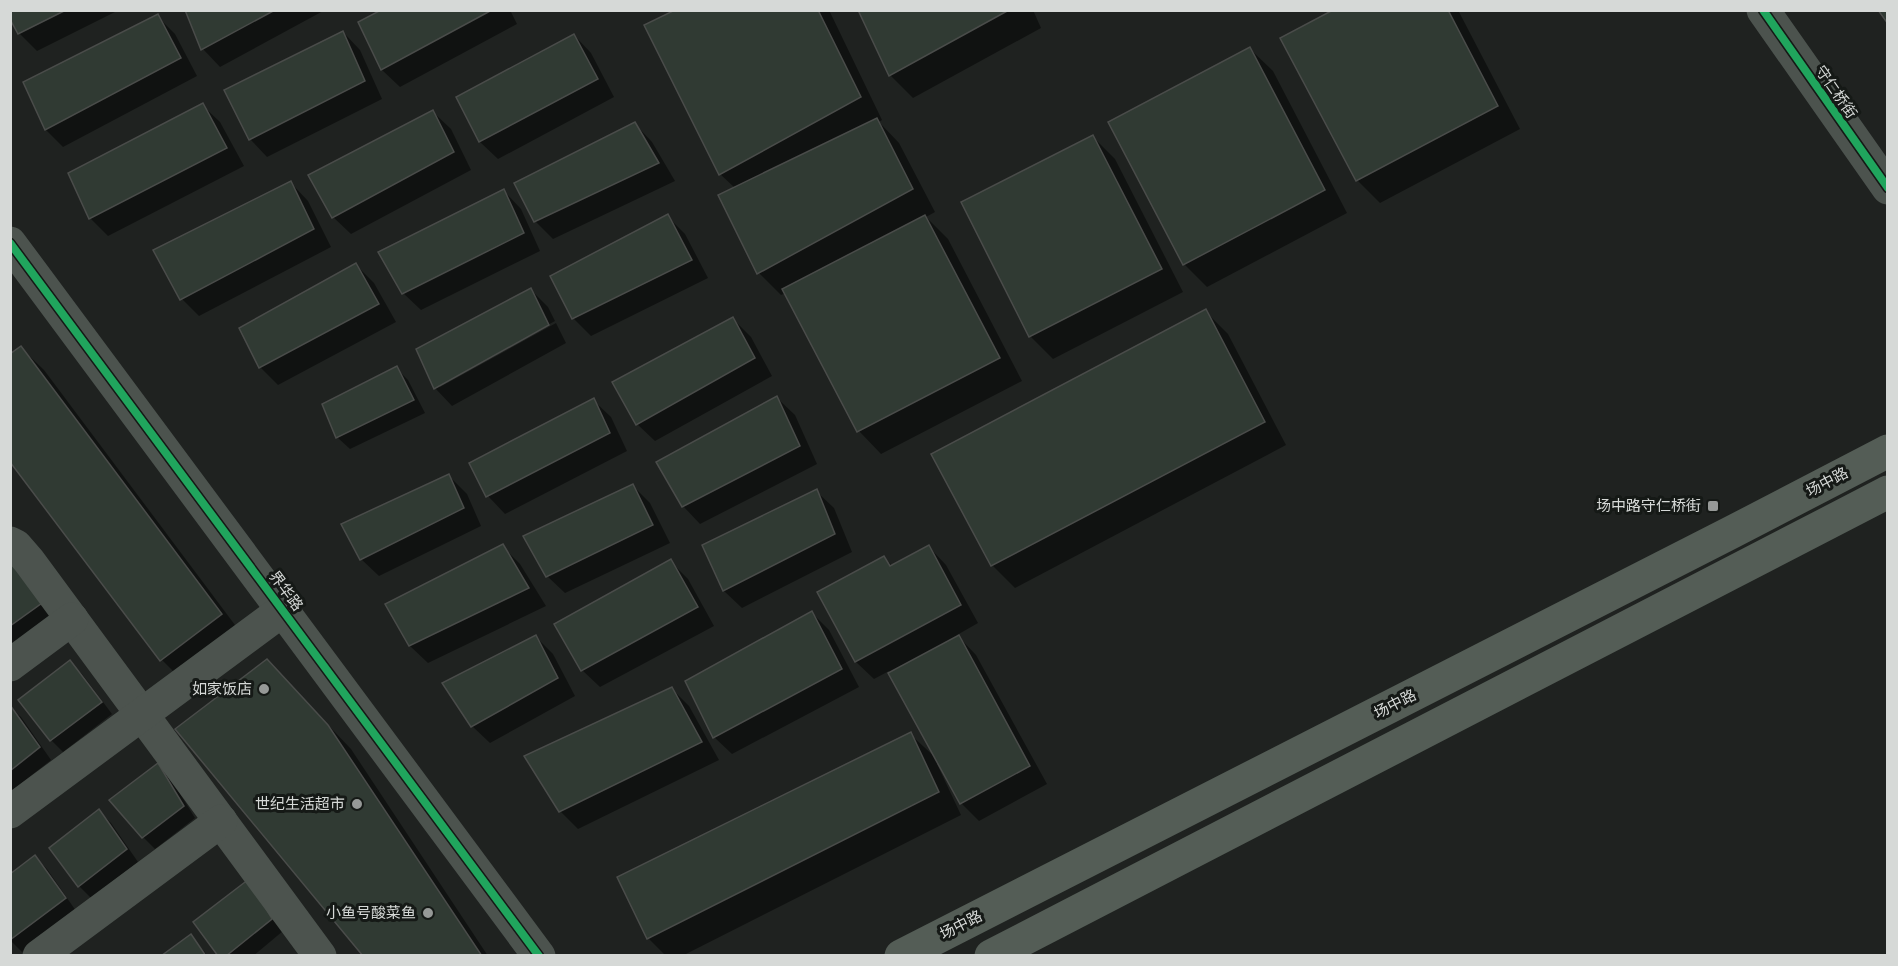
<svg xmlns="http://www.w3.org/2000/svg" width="1898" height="966" viewBox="0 0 1898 966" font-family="Bitter,'Noto Sans SC',serif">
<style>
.shadow{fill:#0007}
.building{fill:#303a33;stroke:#4a4c4a;stroke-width:1.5}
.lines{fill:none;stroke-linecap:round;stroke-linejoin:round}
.minor{stroke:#4c534e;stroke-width:33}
.major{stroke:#545d56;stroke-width:33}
.cycleway-casing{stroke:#151916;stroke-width:11}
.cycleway{stroke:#20a55d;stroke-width:8}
.poi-dot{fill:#969997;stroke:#151916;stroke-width:2}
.labels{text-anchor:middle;stroke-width:6;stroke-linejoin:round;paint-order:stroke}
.street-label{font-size:15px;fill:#d6d9d7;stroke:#151916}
.poi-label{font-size:15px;fill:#d6d9d7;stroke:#151916;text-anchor:end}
</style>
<rect width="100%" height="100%" fill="#1f2220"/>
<g class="shadow">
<polygon points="10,10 119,10 37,51 19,33"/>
<polygon points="187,10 325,10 220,67 203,49"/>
<polygon points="385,10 510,10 517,24 400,87 382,70 360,23"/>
<polygon points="679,10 829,10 882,120 879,122 899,143 935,212 926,217 948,239 1022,381 881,454 859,431 786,293 781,295 759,273 735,188 720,174"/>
<polygon points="859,10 1033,10 1041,28 913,98 891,76"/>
<polygon points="1336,10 1458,10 1520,129 1380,203 1357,180"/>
<polygon points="157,16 175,34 197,76 63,147 46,130"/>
<polygon points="343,32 360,50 382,99 267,157 250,139"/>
<polygon points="574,35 591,53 614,97 498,159 480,142 458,98"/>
<polygon points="1250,49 1273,71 1347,213 1207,287 1184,264"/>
<polygon points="202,105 220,122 244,166 108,236 91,219 70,174"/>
<polygon points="433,112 451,129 471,170 351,234 333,217"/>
<polygon points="635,124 652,142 675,181 553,239 536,222 516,184"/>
<polygon points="1093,137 1115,159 1183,292 1053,359 1030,336"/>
<polygon points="291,183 308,201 331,247 199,316 182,299"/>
<polygon points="504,191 521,209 540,251 421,310 403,293"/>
<polygon points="667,216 685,234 708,278 591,336 573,318"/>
<polygon points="356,265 374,283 396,322 278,385 260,367"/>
<polygon points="531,290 548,307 555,321 440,384 440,387 556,323 566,343 452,406 435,388"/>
<polygon points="1205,311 1228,334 1286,445 1015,588 992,565"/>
<polygon points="733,319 751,337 772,376 655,441 637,424"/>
<polygon points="21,348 44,370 244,637 184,682 162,660"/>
<polygon points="396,368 408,380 425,413 350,449 338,438 324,405"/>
<polygon points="777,398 795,415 817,464 700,524 683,506"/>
<polygon points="593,400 611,417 627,451 505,514 488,496 471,464"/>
<polygon points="449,476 467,494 481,526 379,576 361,559"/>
<polygon points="633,486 650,503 670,543 565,593 547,576"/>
<polygon points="816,491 834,508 852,552 742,608 724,591 704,546"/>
<polygon points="502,546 520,564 546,606 428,663 410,646"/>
<polygon points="929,547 946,565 978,623 957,635 976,655 1047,784 979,821 961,803 939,763 937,764 961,815 682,956 666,956 648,938 910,734 937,759 889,671 874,679 856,662 819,592 884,558 893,566"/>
<polygon points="670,561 688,579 714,626 600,687 582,670"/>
<polygon points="10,562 52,616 10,646"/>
<polygon points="812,613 829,630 859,687 732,754 714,737"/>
<polygon points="536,637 553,654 575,696 490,743 472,726"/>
<polygon points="70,662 82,674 112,714 63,752 51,740"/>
<polygon points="289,684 351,749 488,956 365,956"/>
<polygon points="672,689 689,706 719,760 578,829 560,811"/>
<polygon points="10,707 21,717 51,760 10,792"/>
<polygon points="157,765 169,776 195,818 155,849 143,837"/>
<polygon points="99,811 111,823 138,862 91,898 79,886 51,849"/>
<polygon points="35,857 47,869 76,911 22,952 10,940 10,875"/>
<polygon points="261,892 283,931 253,956 220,956"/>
<polygon points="191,936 208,956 164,956"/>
</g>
<g class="building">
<polygon points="10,10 66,10 18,34 10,19"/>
<polygon points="185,10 275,10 201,50"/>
<polygon points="381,10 492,10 381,70 358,22"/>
<polygon points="675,10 818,10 861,97 719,175 644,25"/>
<polygon points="858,10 1009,10 889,76"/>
<polygon points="1333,10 1448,10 1498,106 1356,181 1280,38"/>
<polygon points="1878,10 1888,10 1888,24"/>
<polygon points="158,14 181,58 45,130 23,82"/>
<polygon points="343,31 365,81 249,140 224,90"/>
<polygon points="574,34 598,79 479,142 456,97"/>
<polygon points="1250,47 1325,190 1183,265 1108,122"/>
<polygon points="203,103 227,148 89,219 68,173"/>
<polygon points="433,110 454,152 332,218 308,175"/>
<polygon points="877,118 913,189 757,274 718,195"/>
<polygon points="635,122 659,163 534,222 514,183"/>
<polygon points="1093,135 1162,269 1029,337 961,202"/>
<polygon points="291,181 314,229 180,300 153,250"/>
<polygon points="504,189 524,233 402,294 378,252"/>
<polygon points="668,214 692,260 572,319 550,276"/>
<polygon points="925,215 1000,358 857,432 782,289"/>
<polygon points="356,263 379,304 259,368 239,328"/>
<polygon points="531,288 549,325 434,389 416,349"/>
<polygon points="1206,309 1265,422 991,566 931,454"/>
<polygon points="733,317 755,358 636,425 612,382"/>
<polygon points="21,346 222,614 160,661 10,462 10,354"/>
<polygon points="397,366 414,400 336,438 322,404"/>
<polygon points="777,396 800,446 682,507 656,462"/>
<polygon points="594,398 610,433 486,497 469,463"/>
<polygon points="449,474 464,508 360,560 341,524"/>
<polygon points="633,484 653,525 546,577 523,536"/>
<polygon points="817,489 835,534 723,591 702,545"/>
<polygon points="503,544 529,588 409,646 385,604"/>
<polygon points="929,545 961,605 855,662 817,592 884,556 890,566"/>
<polygon points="671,559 698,607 581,671 554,624"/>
<polygon points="11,560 42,603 10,626"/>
<polygon points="812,611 842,669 713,738 685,681"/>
<polygon points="536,635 558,678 471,727 442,683"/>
<polygon points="959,635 1030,766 960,804 888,673"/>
<polygon points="267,659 328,725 482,956 363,956 175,729"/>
<polygon points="70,660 102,702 50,741 18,700"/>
<polygon points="672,687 702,742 559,812 524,756"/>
<polygon points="10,705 40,747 10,771"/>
<polygon points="911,732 939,792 647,939 617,877"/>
<polygon points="158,763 184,806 142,838 109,800"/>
<polygon points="99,809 127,849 78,887 49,848"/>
<polygon points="35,855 66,898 10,940 10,874"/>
<polygon points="249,879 272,919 226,956 218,956 193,922"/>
<polygon points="191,934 206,956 161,956"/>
</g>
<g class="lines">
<g class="minor">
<polyline points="1763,10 1888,188"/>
<polyline points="10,243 539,956"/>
<polyline points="10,543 16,546 29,561 320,956"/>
<polyline points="10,665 72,619"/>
<polyline points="10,812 283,610"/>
<polyline points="39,956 221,821"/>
</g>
<g class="major">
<polyline points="901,956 1732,532 1888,451"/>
<polyline points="991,956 1888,492"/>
</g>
<defs>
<g id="cycleway">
<polyline points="1763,10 1888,188"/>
<polyline points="10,243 539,956"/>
</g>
</defs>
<use href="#cycleway" class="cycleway-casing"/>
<use href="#cycleway" class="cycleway"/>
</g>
<g class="poi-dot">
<rect x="1707" y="500" width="12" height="12" rx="3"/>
<circle cx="264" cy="689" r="6"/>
<circle cx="357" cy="804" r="6"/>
<circle cx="428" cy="913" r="6"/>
</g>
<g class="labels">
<g class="street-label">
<text transform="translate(1836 92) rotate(55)" y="5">守仁桥街</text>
<text transform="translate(1827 482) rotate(-28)" y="5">场中路</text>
<text transform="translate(286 591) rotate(53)" y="5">界华路</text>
<text transform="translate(1395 704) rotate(-27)" y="5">场中路</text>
<text transform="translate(961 925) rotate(-27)" y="5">场中路</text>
</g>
<g class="poi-label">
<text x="1701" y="511">场中路守仁桥街</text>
<text x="252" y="694">如家饭店</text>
<text x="345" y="809">世纪生活超市</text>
<text x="416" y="918">小鱼号酸菜鱼</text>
</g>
</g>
<rect width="1898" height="966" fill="none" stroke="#d6d9d7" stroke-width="24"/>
</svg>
